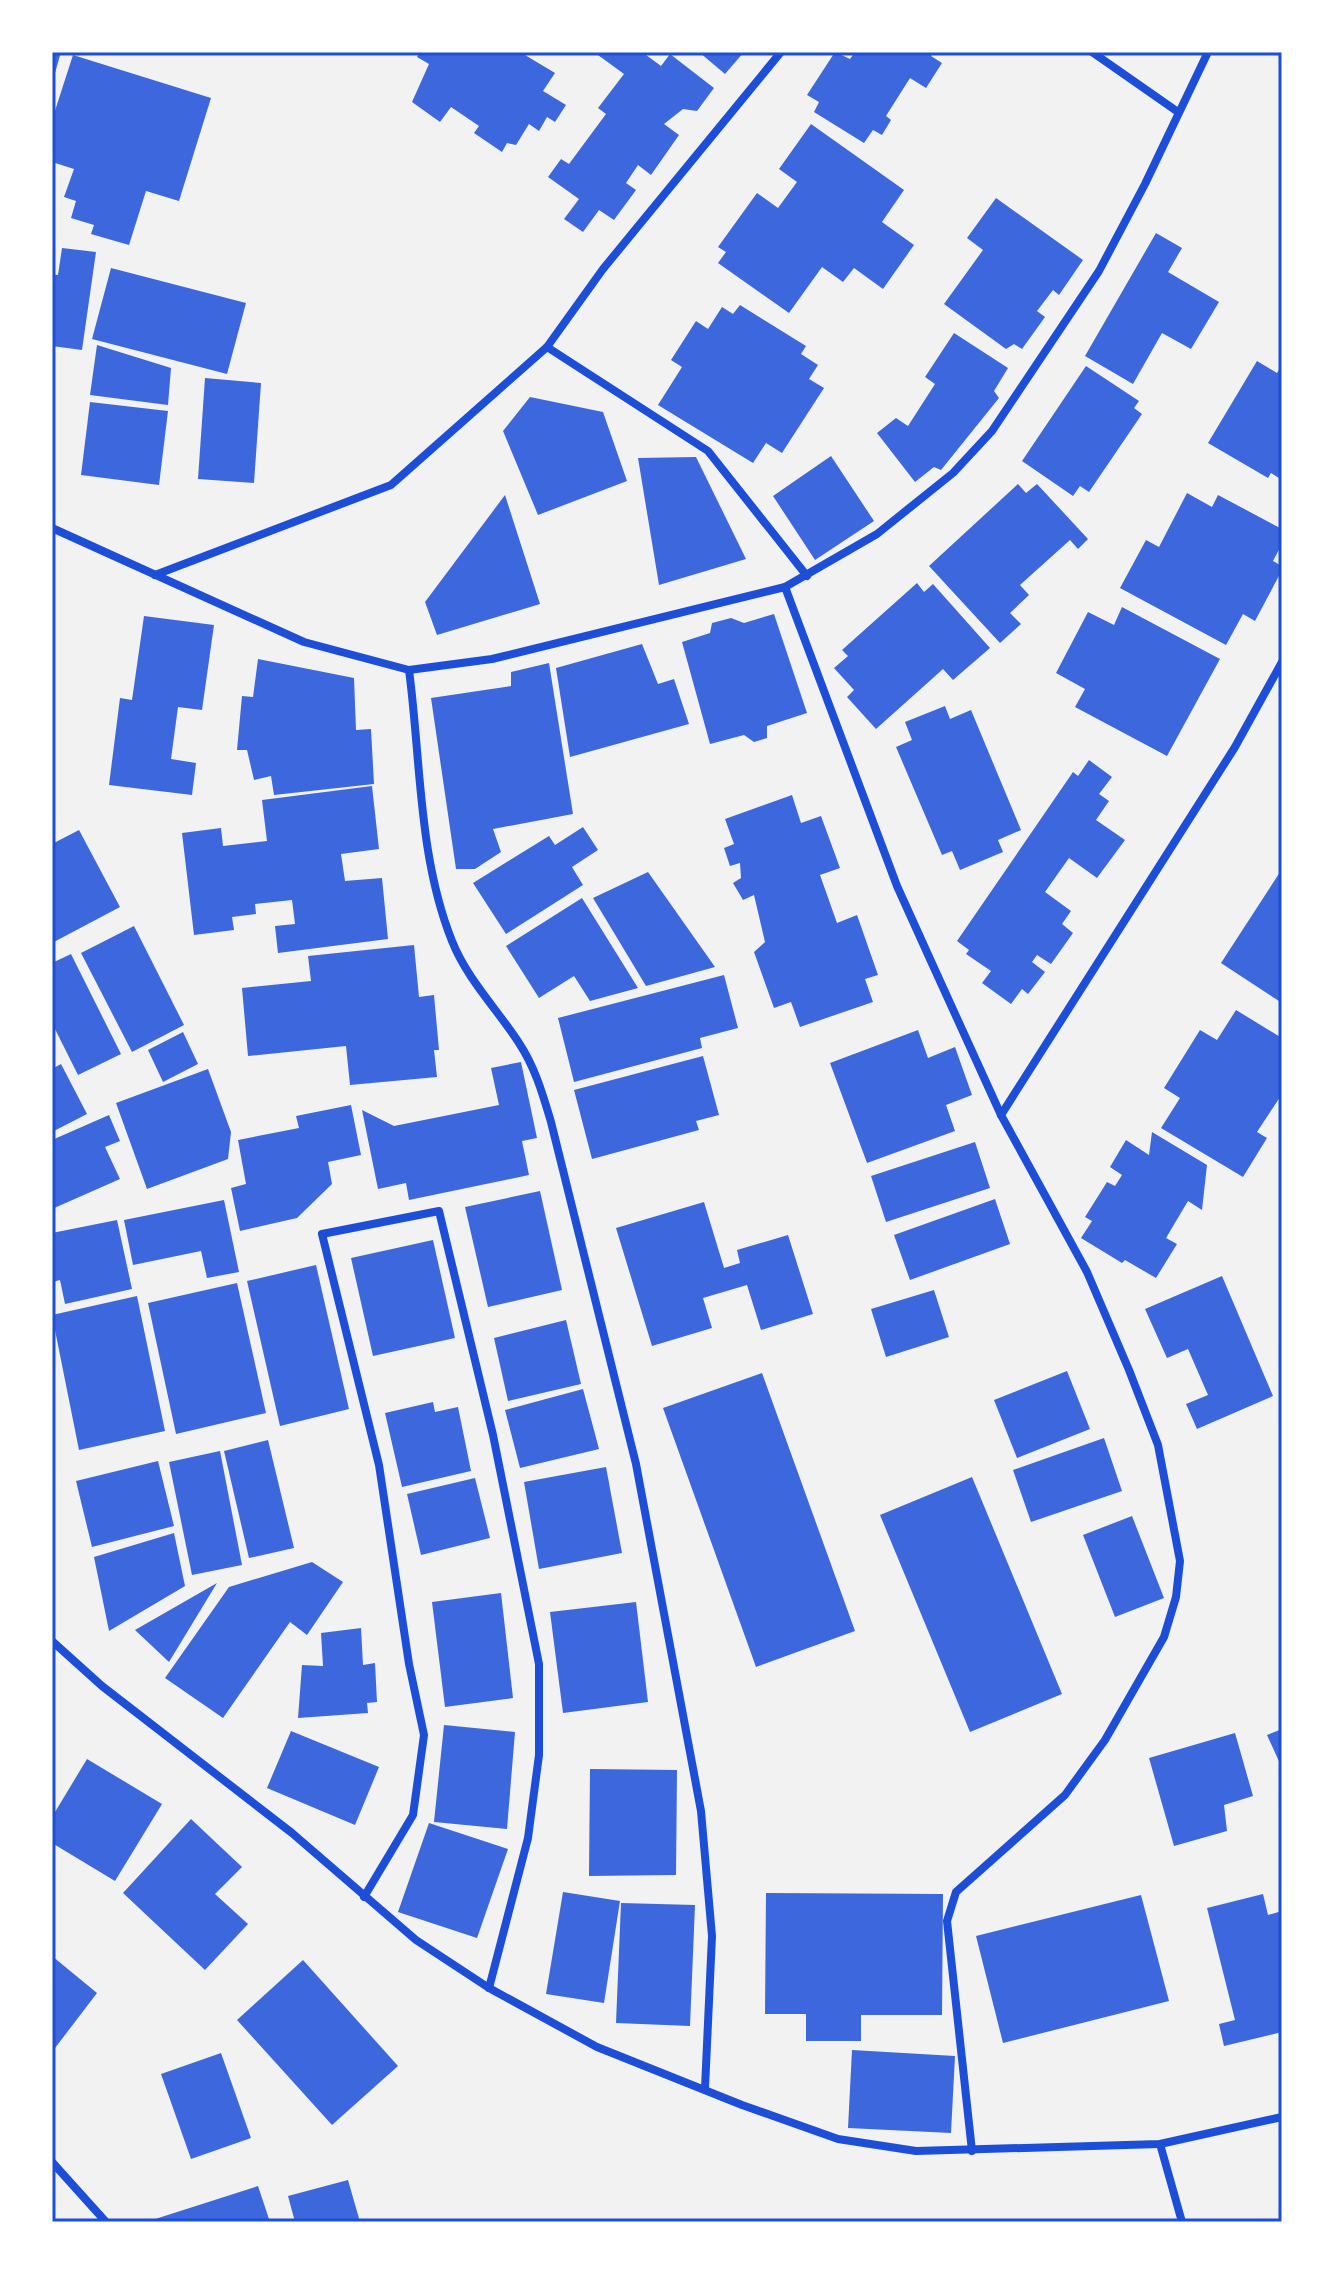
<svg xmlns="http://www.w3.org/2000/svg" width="1334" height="2274" viewBox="0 0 1334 2274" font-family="'IBM Plex Sans',sans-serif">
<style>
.building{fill:#3d67dc}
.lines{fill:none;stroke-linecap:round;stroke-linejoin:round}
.minor{stroke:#1d4ed8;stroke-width:8}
.neatline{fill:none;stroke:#1d4ed8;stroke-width:3}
</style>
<rect width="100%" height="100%" fill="#f2f2f2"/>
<g class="building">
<polygon points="52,52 61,52 53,80 52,80"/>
<polygon points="420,52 520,52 555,73 543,91 566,105 555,122 547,117 539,131 529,124 516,145 507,143 502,152 474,133 479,126 451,107 440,122 412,102 429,64 417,57"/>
<polygon points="601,52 642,52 661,66 670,54 714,88 697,111 683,109 664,124 679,135 651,175 638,165 626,183 636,190 614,220 599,210 583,232 564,219 579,199 548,177 561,159 569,164 606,114 598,108 624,74 598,55"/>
<polygon points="699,52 744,52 725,74"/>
<polygon points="835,52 850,59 855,52 934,52 931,56 942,63 926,88 910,78 886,116 891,120 882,135 873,130 864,143 814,112 819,102 807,95"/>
<polygon points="73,55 211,98 179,201 146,191 129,245 91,234 94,225 71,218 76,201 64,197 74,169 52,162 52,120"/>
<polygon points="811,124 904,190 882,222 914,245 883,289 854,268 843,282 822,267 789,313 718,263 726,252 718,247 757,193 778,208 797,182 779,169"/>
<polygon points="996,198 1083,260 1059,295 1053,290 1037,311 1045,317 1022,349 1014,344 1006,349 944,304 983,250 967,238"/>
<polygon points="1156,233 1182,248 1168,272 1219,302 1191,349 1162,333 1133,384 1085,356"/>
<polygon points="62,248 96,252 82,350 52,346 52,274 58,275"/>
<polygon points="111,268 246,303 227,374 92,339"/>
<polygon points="740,305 806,346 801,354 818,365 809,379 824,388 782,453 766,443 753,463 658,405 682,367 671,360 696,321 708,329 722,307 733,314"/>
<polygon points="954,333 1008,368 994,391 999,398 941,470 934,467 915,482 877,433 896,418 908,426 935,384 925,377"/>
<polygon points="97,345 171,368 168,405 90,395"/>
<polygon points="1257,361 1277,373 1282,365 1282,480 1271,473 1268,478 1208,443"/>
<polygon points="1086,366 1139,401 1134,408 1142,414 1089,492 1080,486 1073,496 1022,461"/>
<polygon points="205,378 261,383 254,483 198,479"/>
<polygon points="530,397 603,412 627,481 538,515 503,431"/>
<polygon points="90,402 168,411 159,485 81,475"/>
<polygon points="831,456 874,521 815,560 773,496"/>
<polygon points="696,457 746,559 659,585 638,458"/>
<polygon points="1018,484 1026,493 1037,484 1088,539 1078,549 1070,540 1020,585 1029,595 1010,613 1021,624 1000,643 929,566"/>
<polygon points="1187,493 1212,507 1218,495 1282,529 1282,544 1273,561 1282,566 1282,570 1255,621 1243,614 1226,645 1120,588 1146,540 1159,547"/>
<polygon points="505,495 540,604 437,635 425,602"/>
<polygon points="917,583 924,592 933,584 990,648 953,680 943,669 876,729 847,697 854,690 834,668 848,656 842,650"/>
<polygon points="1122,607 1220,659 1167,756 1075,707 1085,689 1056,673 1088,612 1114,625"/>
<polygon points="774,614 807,713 767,726 767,738 754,742 744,735 710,744 682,642 710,633 712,623 731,618 744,623"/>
<polygon points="144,616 214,625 202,710 178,707 171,759 196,763 192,795 109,785 120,698 132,700"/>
<polygon points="642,644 658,684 674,679 689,724 570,757 556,668"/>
<polygon points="258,659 354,678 356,730 371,729 374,784 274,795 271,776 254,780 247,750 237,750 242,696 253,697"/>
<polygon points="549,663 573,814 493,829 501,852 475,869 456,869 431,698 511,686 511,672"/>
<polygon points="945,706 950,719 971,710 1021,830 998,840 1003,852 960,870 952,851 942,855 896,747 912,740 905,722"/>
<polygon points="1089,760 1112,777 1099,794 1109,801 1096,820 1125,840 1097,878 1069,858 1045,892 1071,911 1062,924 1073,933 1051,964 1037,955 1032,962 1045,972 1028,994 1022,989 1011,1004 982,983 991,971 966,954 969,950 957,941 1073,772 1078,776"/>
<polygon points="372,786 379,849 341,854 345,881 382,878 388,939 278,953 275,926 295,924 292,900 255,904 256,914 232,917 234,930 194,935 182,833 221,828 223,846 267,841 262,800"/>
<polygon points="792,795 801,823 821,816 840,868 820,875 837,923 857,915 878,975 865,979 873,1002 800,1027 791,1002 774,1008 754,952 765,942 754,895 743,900 733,883 741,878 740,863 730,866 724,848 734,844 725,819"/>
<polygon points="583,827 598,850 572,867 583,885 506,934 473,883 549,836 555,845"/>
<polygon points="79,830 120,907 52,943 52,844"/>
<polygon points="1282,869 1282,1003 1221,963"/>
<polygon points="648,872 715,967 646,986 593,898"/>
<polygon points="582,898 638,988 590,1001 574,976 539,998 506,946"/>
<polygon points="134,926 184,1025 132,1052 81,953"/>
<polygon points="414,945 419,997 434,995 439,1050 434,1050 437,1077 350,1085 346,1046 248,1056 242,988 311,981 308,956"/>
<polygon points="71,954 121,1054 78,1075 52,1023 52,963"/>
<polygon points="724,975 738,1028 700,1038 702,1048 574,1082 558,1018"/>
<polygon points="1236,1010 1282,1038 1282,1094 1257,1132 1267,1138 1243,1177 1161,1128 1180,1098 1164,1088 1200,1030 1217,1040"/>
<polygon points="918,1030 928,1058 955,1047 972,1095 946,1105 955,1131 867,1163 830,1063"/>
<polygon points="183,1032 198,1064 163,1082 148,1050"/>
<polygon points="703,1056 719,1115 696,1121 699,1130 592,1159 574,1090"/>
<polygon points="521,1062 537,1138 522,1141 529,1175 409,1200 406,1183 378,1189 362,1110 394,1126 499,1105 491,1068"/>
<polygon points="61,1064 87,1114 52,1132 52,1069"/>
<polygon points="208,1069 231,1132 228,1159 147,1189 116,1103"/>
<polygon points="351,1105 361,1155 328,1162 332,1184 297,1218 240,1231 231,1188 246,1184 238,1140 299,1128 296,1116"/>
<polygon points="109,1115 120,1141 105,1147 120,1179 52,1209 52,1140"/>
<polygon points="1152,1132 1207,1165 1202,1210 1188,1201 1166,1238 1177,1244 1156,1278 1125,1260 1122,1263 1081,1238 1092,1221 1085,1217 1107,1182 1115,1186 1122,1175 1110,1167 1126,1140 1149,1155"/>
<polygon points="975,1142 990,1188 886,1222 871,1176"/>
<polygon points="540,1191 562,1290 488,1307 465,1207"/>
<polygon points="995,1199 1010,1244 910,1280 894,1235"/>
<polygon points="224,1200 239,1272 207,1278 201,1251 133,1265 124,1220"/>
<polygon points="704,1202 724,1268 740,1263 737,1250 788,1235 813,1314 761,1330 747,1285 703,1298 712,1328 652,1346 616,1228"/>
<polygon points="117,1220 132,1289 65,1304 60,1280 52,1282 52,1233"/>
<polygon points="433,1240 455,1338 373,1356 351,1258"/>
<polygon points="316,1265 349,1409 280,1426 247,1281"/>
<polygon points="1222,1276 1273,1396 1197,1429 1186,1404 1208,1395 1188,1349 1167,1358 1145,1309"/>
<polygon points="237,1283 266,1413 176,1434 148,1303"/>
<polygon points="934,1290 949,1337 886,1357 871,1309"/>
<polygon points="137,1296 165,1431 79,1450 52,1315"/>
<polygon points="566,1320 581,1384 508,1401 494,1338"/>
<polygon points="1067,1371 1090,1429 1017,1458 994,1400"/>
<polygon points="762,1373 855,1631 756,1667 663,1408"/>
<polygon points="583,1389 599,1449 520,1468 505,1410"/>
<polygon points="433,1402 435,1412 458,1407 471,1471 402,1487 385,1413"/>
<polygon points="1104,1438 1122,1491 1031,1522 1013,1470"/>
<polygon points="268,1440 294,1548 249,1558 224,1451"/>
<polygon points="220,1451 242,1565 192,1575 169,1462"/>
<polygon points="158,1461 174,1526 92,1547 76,1481"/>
<polygon points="606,1467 622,1553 539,1569 524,1482"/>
<polygon points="972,1477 1062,1694 970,1732 880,1515"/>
<polygon points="475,1478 490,1538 421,1555 407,1494"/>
<polygon points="1132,1516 1164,1598 1115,1617 1083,1535"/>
<polygon points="174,1533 185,1586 109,1631 94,1557"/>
<polygon points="312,1562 343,1582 307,1635 290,1622 223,1718 165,1678 229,1587"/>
<polygon points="217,1583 169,1662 135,1630"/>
<polygon points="501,1593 513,1698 445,1707 432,1602"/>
<polygon points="636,1602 648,1702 563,1713 550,1612"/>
<polygon points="361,1628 363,1665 375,1663 377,1702 367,1703 368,1713 298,1718 302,1665 323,1666 321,1633"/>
<polygon points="444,1725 515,1732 507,1829 434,1822"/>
<polygon points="1282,1729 1282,1768 1267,1735"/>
<polygon points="291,1731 379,1767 355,1825 267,1788"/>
<polygon points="1235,1733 1253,1796 1224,1805 1227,1831 1174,1846 1149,1758"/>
<polygon points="87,1759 162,1804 115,1881 52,1843 52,1817"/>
<polygon points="590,1769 677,1770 676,1875 589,1876"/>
<polygon points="191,1819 242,1867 215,1894 248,1924 205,1970 123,1893"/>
<polygon points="429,1823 508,1849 477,1938 398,1912"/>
<polygon points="563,1892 620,1901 604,2003 546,1994"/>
<polygon points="766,1893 943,1894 942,2015 861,2015 861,2041 806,2041 806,2014 765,2014"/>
<polygon points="1263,1894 1268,1915 1282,1911 1282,2032 1224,2046 1219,2024 1235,2020 1207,1908"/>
<polygon points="1141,1895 1169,2001 1003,2043 976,1936"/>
<polygon points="621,1903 695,1905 690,2026 616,2023"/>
<polygon points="52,1956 97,1993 52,2052"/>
<polygon points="303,1960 398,2066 332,2125 237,2020"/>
<polygon points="852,2050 955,2056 951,2133 848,2128"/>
<polygon points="221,2053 251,2138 191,2159 161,2074"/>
<polygon points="348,2180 360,2222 295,2222 288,2196"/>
<polygon points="258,2186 270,2222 149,2222 149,2221"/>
</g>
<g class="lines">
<g class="minor">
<polyline points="1092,52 1178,112"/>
<polyline points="547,347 708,451 807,576"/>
<polyline points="52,528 304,642 409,670 492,659 785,587 877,534 953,473 992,431 1099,271 1145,184 1208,52"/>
<polyline points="155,575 391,485 547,347 603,269 781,52"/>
<polyline points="785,587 897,886 930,959 1001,1115 1087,1272 1129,1370 1158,1445 1180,1561 1176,1597 1164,1637 1105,1740 1065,1795 956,1892 947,1921 972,2151"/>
<path d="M 409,670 C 421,760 418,856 452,941 C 467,979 497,1009 519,1043 C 535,1067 543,1095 551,1122 L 636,1464 L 701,1811 L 712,1936 L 705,2088"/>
<polyline points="1001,1115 1235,747 1282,662"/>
<polyline points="52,1641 102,1686 292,1833 416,1940 489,1988 597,2047 742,2105 838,2139 916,2151 1160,2144 1282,2117"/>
<polyline points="364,1897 413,1815 424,1735 409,1664 379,1465 322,1234 439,1211 493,1435 539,1664 539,1755 528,1838 489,1988"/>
<polyline points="1160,2144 1182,2222"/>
<polyline points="52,2162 106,2222"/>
</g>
</g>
<rect width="1334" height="2274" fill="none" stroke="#ffffff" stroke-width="108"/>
<rect x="54" y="54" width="1226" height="2166" class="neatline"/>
</svg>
